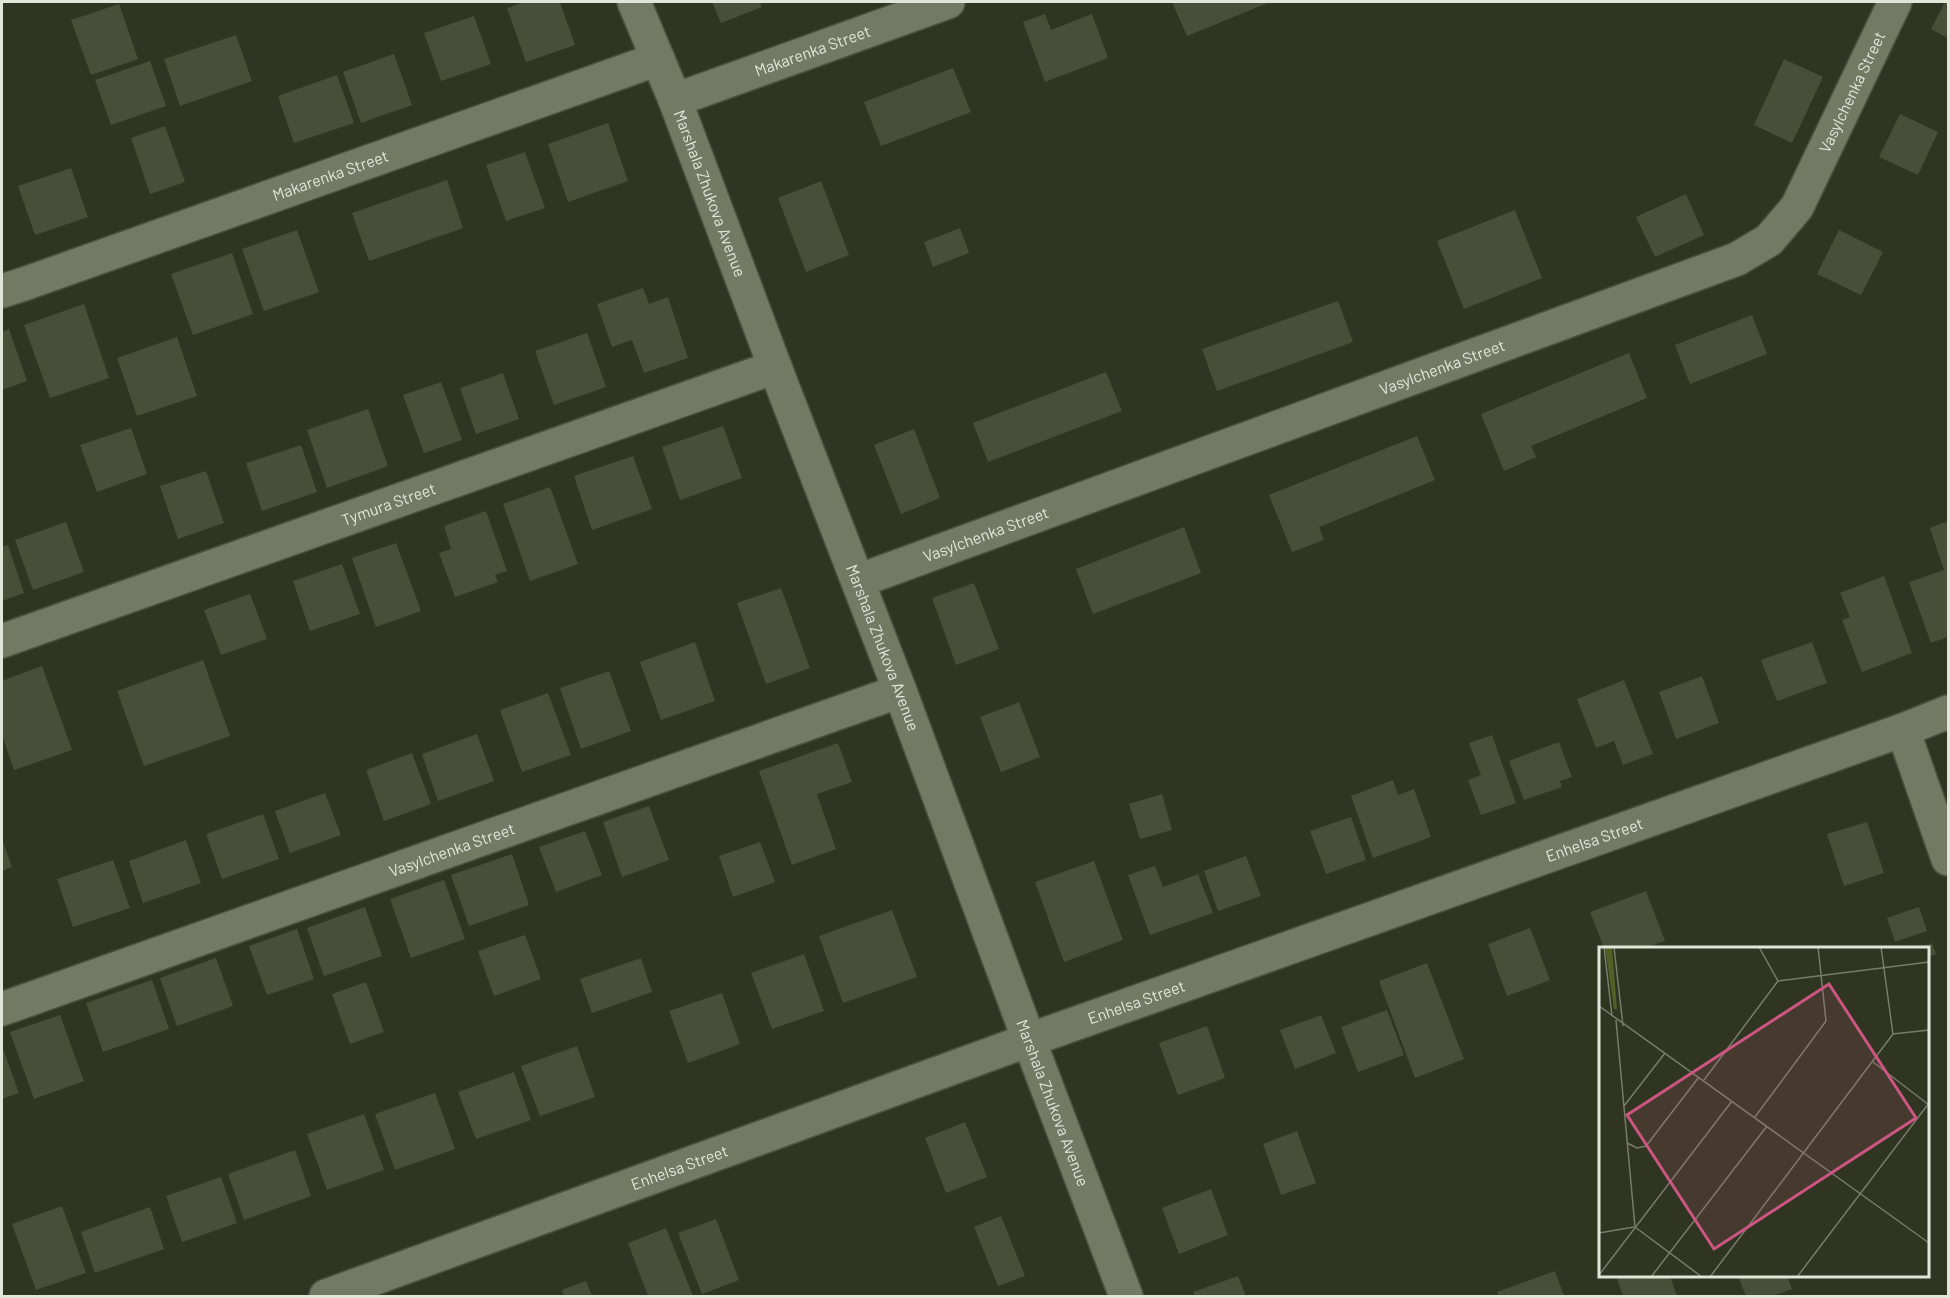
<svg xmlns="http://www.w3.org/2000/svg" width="1950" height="1298" viewBox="0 0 1950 1298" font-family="Barlow,sans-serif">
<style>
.building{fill:#494e39}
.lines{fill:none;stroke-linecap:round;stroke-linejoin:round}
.street-casing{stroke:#4d513f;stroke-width:36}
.secondary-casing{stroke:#4d513f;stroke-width:36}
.street{stroke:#737963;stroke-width:33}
.secondary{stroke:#737963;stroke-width:33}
.labels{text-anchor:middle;stroke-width:6;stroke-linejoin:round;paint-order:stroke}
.street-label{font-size:16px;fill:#e2e6d9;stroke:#303521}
.inset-road{fill:none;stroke:#777c6b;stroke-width:1.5}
.view{fill:#cc5681;fill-opacity:0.15;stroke:#cc5681;stroke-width:3}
.inset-edge{fill:none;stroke:#e2e6d9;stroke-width:3}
</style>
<rect width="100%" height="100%" fill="#303521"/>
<g class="building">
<polygon points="524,2 560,2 575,45 526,62 507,8"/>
<polygon points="712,2 760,2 762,7 721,23"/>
<polygon points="1172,2 1270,2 1187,36"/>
<polygon points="1945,2 1948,2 1948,38 1931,29"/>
<polygon points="119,4 138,59 91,75 71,20"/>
<polygon points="1045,14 1051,30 1092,14 1108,58 1045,82 1023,22"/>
<polygon points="474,16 491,64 441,81 424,33"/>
<polygon points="236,35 252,81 180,106 164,59"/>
<polygon points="394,54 412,105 361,123 343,72"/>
<polygon points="1784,59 1823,77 1792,143 1754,125"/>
<polygon points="150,61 166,106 111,125 95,80"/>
<polygon points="953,68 971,112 881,146 864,102"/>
<polygon points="337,75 354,123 294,143 278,96"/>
<polygon points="1900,114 1938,132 1918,175 1879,157"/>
<polygon points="608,123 628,181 568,202 548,144"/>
<polygon points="165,126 185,182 150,194 131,138"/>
<polygon points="525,152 545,208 506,221 486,165"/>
<polygon points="71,168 88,217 35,235 18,186"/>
<polygon points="447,180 463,228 369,261 352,213"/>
<polygon points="821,181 849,255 806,272 778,198"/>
<polygon points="1686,194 1704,235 1655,257 1636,217"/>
<polygon points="1515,210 1542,278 1464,309 1437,241"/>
<polygon points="960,228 969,253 933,267 924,242"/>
<polygon points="297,230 319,292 264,311 242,249"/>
<polygon points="1839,230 1883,252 1861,295 1817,274"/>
<polygon points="232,253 253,314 193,335 171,274"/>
<polygon points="643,288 649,304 668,297 688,358 644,373 632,340 612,347 597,304"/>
<polygon points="1338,301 1353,342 1217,391 1202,349"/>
<polygon points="84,304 109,378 50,398 24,325"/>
<polygon points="1752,315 1767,354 1690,384 1675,345"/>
<polygon points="9,329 27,381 2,390 2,332"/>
<polygon points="587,333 606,387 554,405 535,351"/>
<polygon points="177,337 197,396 137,416 117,358"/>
<polygon points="1629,353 1647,398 1531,446 1536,457 1504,471 1481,414"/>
<polygon points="1106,372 1122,411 988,462 973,423"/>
<polygon points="503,373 519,419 476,434 460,388"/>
<polygon points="441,382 462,440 424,453 403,395"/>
<polygon points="368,409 388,466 327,488 307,430"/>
<polygon points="723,426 742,478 680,500 662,447"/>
<polygon points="131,428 147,474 97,492 80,445"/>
<polygon points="914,429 940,498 901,514 874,445"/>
<polygon points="1417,436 1435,480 1319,527 1324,540 1292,552 1269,495"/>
<polygon points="301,445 317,492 262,511 246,463"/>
<polygon points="633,456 652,509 592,530 574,476"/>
<polygon points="206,471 224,523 178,539 160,486"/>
<polygon points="550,487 578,564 530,581 503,504"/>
<polygon points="486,511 507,571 495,575 498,582 455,597 439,553 451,549 444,526"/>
<polygon points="1948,521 1948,637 1931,643 1909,582 1944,570 1930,528"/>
<polygon points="66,522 84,572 33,590 15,540"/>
<polygon points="1184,527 1201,573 1093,614 1076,569"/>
<polygon points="396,543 421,611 376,627 352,558"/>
<polygon points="8,545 24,593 2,601 2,547"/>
<polygon points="342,564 360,614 310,631 293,581"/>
<polygon points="1884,576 1912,653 1862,672 1842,620 1850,617 1840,593"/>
<polygon points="974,583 999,649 956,665 932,598"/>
<polygon points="781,588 810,668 766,684 737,603"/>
<polygon points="250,594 267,639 221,655 204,610"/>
<polygon points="695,642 715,701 661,720 640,662"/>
<polygon points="1812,642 1827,683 1777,701 1761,660"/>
<polygon points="203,660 230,736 144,766 117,691"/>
<polygon points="42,666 72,750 14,770 2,735 2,681"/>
<polygon points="609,671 631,731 581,749 560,688"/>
<polygon points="1702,676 1719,723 1676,739 1659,692"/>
<polygon points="1624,680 1653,754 1623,765 1614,741 1596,748 1577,699"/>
<polygon points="548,693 571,755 522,772 500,710"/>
<polygon points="1019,702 1040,757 1001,772 980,717"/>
<polygon points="477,734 494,781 438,801 422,754"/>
<polygon points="1492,735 1516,803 1481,815 1468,780 1481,775 1469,743"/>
<polygon points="1559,742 1572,777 1560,781 1562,787 1524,800 1509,761"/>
<polygon points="838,743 852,782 817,794 836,849 792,865 759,771"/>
<polygon points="412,753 431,804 384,821 366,770"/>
<polygon points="1393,780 1398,795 1414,789 1431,837 1373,858 1351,796"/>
<polygon points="325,793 341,835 290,853 275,811"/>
<polygon points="1162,794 1172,830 1140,839 1129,804"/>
<polygon points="649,806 669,860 622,877 603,822"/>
<polygon points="263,814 279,859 222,879 206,834"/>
<polygon points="1351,817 1366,860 1326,874 1310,831"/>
<polygon points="1867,822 1884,873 1844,886 1827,834"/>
<polygon points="585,831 602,875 556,892 539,847"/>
<polygon points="2,839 12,867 2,871"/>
<polygon points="186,840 201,883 143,903 129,861"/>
<polygon points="760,842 775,882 733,897 719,856"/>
<polygon points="512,854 529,905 469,926 451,875"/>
<polygon points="1246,856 1261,896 1218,911 1204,871"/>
<polygon points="113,860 130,908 73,927 57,879"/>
<polygon points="1094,861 1123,940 1064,962 1035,882"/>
<polygon points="1155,866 1163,887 1198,874 1213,913 1150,935 1128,875"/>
<polygon points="444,880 465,939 411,958 390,899"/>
<polygon points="1646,891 1665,941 1644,948 1604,948 1590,912"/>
<polygon points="365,907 382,956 324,976 307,928"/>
<polygon points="1919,907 1927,931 1895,942 1887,918"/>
<polygon points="892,910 917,977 843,1003 819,936"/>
<polygon points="1530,928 1550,980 1507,996 1488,944"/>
<polygon points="297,929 314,979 267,995 249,946"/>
<polygon points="525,935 541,979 494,996 478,951"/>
<polygon points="1932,943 1936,954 1928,957 1928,948 1919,948"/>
<polygon points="804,954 824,1011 772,1029 751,973"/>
<polygon points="216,958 233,1006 177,1026 160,978"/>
<polygon points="641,958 652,992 592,1013 580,979"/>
<polygon points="1427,963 1464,1059 1415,1078 1379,981"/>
<polygon points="152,980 169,1029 103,1052 86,1003"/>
<polygon points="366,982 384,1032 350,1044 332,994"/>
<polygon points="722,993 740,1044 688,1063 669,1011"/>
<polygon points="1387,1010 1404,1055 1358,1072 1341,1027"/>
<polygon points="60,1015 84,1081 34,1099 10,1032"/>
<polygon points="1321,1015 1336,1053 1295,1069 1280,1030"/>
<polygon points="1207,1026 1225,1078 1178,1095 1159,1043"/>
<polygon points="2,1046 19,1093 2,1099"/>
<polygon points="577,1046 595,1097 540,1116 521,1066"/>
<polygon points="514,1072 531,1120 476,1139 458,1092"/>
<polygon points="435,1093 455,1149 395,1170 375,1114"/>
<polygon points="364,1114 384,1170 327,1190 307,1134"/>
<polygon points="965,1122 987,1177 946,1193 925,1138"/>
<polygon points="1297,1131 1316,1183 1281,1195 1263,1144"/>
<polygon points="295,1150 311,1196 244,1220 228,1174"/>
<polygon points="221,1177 237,1223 182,1242 166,1196"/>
<polygon points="1211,1189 1228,1235 1179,1254 1162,1208"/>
<polygon points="62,1206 86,1273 36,1290 12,1224"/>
<polygon points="150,1207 164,1249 95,1273 81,1232"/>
<polygon points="1001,1216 1025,1276 998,1286 974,1227"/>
<polygon points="716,1219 739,1280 702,1294 678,1233"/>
<polygon points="666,1228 693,1296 648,1296 628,1243"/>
<polygon points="1555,1271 1564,1296 1499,1296 1497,1292"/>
<polygon points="1238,1276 1246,1296 1195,1296 1193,1292"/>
<polygon points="1616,1276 1670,1276 1677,1296 1623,1296"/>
<polygon points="1738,1276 1787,1276 1792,1289 1772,1296 1746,1296"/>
<polygon points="586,1281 592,1296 564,1296 562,1290"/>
</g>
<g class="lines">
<defs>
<g id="street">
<path id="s1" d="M 675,100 L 948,2"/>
<path id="s2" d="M 2,291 L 24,284 L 658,59"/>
<path id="s3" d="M 858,581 L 1737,259 L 1769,240 L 1797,207 L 1895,2"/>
<path id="s4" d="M 2,641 L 775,367"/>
<polyline points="1903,730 1948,859"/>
<path id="s5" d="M 2,1009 L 900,691"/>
<path id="s6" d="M 326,1296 L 1029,1040 L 1903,730 L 1948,712"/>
</g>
<g id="secondary">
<path id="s7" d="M 634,2 L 675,100 L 775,367 L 900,691 L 1029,1040 L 1126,1296"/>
</g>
</defs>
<use href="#street" class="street-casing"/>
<use href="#secondary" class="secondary-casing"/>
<use href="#street" class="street"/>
<use href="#secondary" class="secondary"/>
</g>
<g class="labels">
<g class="street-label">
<text dy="6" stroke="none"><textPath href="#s1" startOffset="146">Makarenka Street</textPath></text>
<text dy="6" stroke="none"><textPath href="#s3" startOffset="1144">Vasylchenka Street</textPath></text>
<text dy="6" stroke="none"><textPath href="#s2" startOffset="348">Makarenka Street</textPath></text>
<text dy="6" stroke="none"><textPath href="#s7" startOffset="206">Marshala Zhukova Avenue</textPath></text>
<text dy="6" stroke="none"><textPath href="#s3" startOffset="622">Vasylchenka Street</textPath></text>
<text dy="6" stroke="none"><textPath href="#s4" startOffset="410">Tymura Street</textPath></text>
<text dy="6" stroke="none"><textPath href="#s3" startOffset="136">Vasylchenka Street</textPath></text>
<text dy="6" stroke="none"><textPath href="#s7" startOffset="692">Marshala Zhukova Avenue</textPath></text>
<text dy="6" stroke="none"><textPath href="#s6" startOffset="1348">Enhelsa Street</textPath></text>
<text dy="6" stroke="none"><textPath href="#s5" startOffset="477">Vasylchenka Street</textPath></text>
<text dy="6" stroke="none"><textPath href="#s6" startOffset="862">Enhelsa Street</textPath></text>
<text dy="6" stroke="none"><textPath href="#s7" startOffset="1178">Marshala Zhukova Avenue</textPath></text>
<text dy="6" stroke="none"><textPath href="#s6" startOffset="376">Enhelsa Street</textPath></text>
</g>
</g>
<g transform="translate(1599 947)">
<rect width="330" height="330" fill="#303521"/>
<path d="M 6,0 L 13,0 L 18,62 L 15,62 Z" fill="#535f24"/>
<path class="inset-road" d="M 5,0 L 13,69M 15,0 L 24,79M 160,0 L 179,34 L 330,15M 282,0 L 294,87M 0,59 L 330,296M 17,73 L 36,280M 294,87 L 330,83M 274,115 L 330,158M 105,133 L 179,34M 25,159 L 66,106M 156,170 L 227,74 L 219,0M 28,196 L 38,201 L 47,199 L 100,130M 36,280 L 103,330M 0,286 L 35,280M 0,328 L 133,154M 52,330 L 168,179M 111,330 L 294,87M 198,330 L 330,156"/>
<path class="view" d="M 230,37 L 317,171 L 115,302 L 28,168 Z"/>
<rect width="330" height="330" class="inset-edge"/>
</g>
<rect width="1950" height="1298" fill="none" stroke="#e2e6d9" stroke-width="6"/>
</svg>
